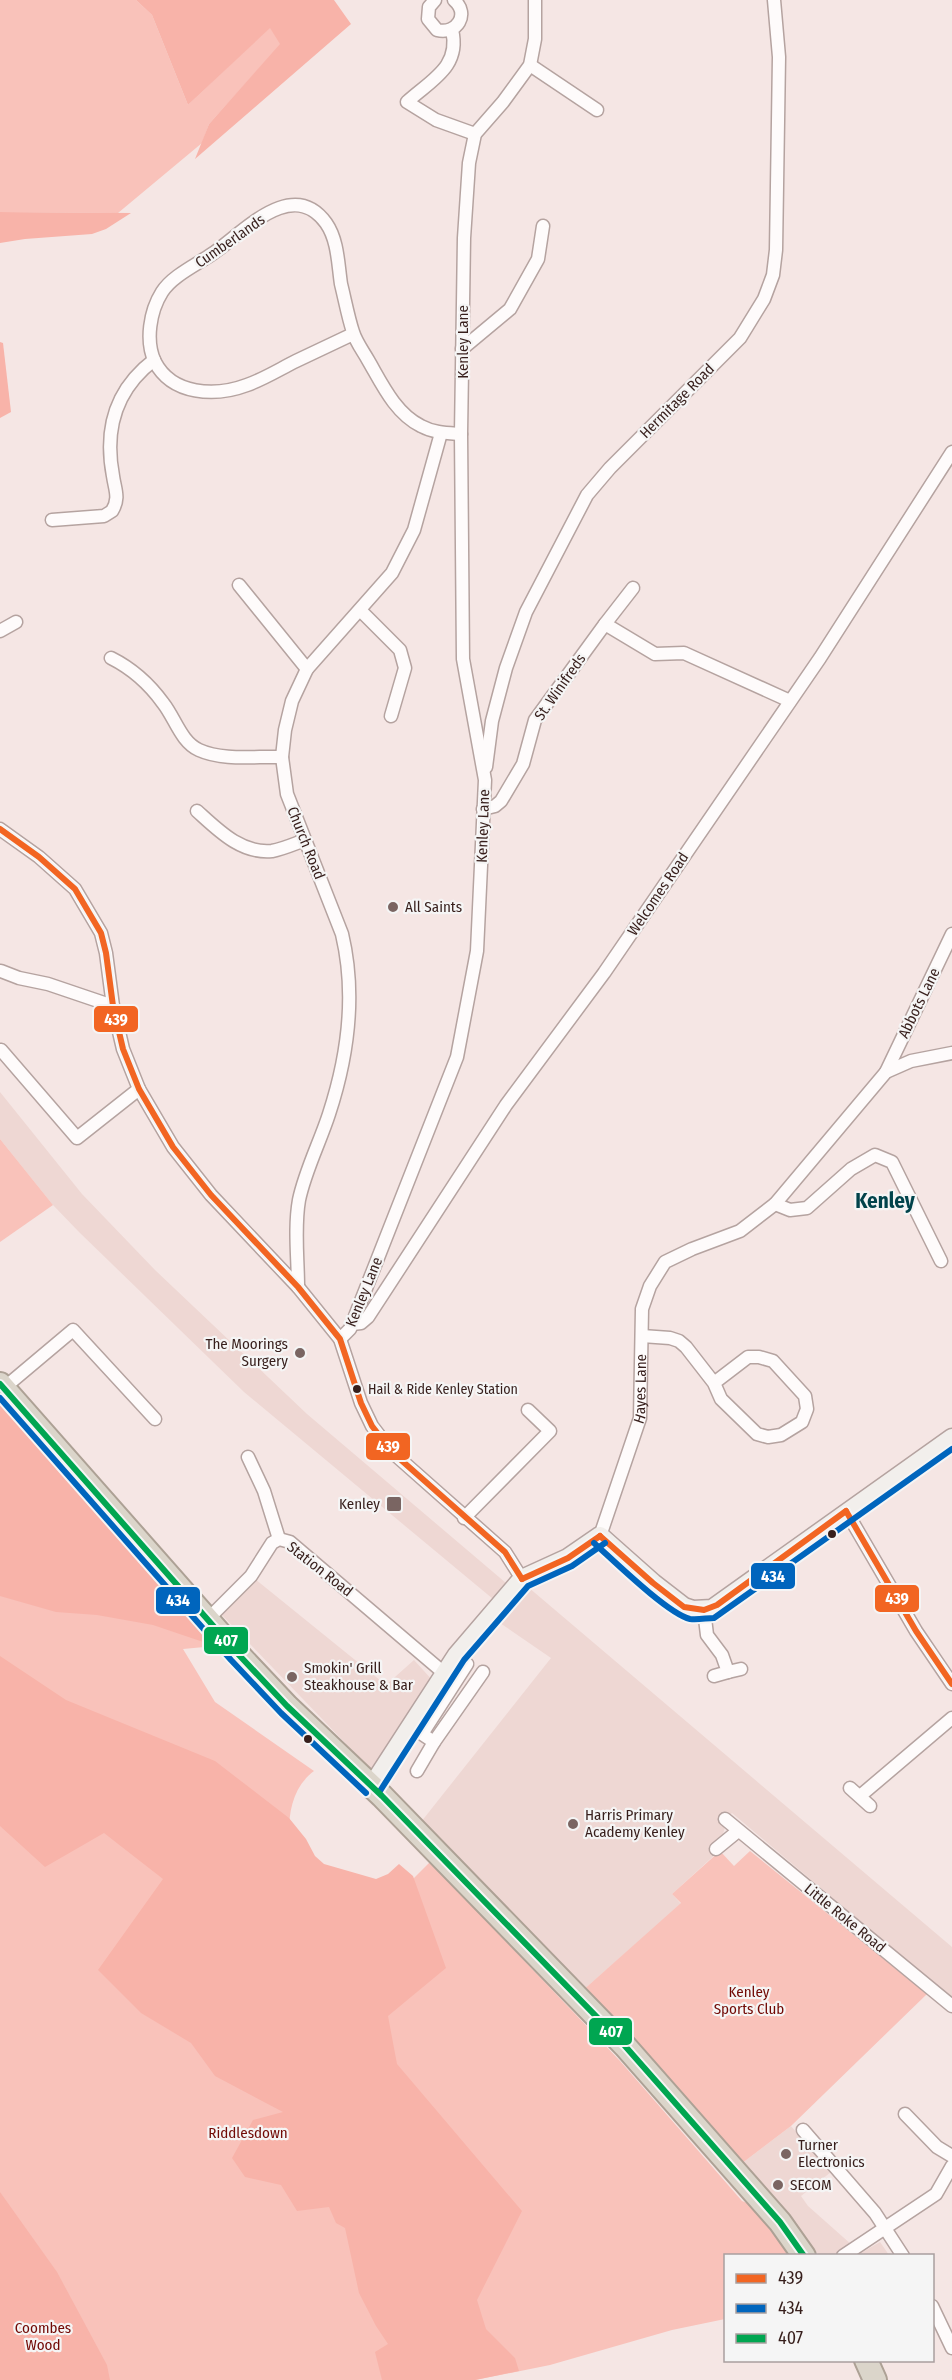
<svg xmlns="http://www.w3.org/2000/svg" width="952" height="2380" viewBox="0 0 952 2380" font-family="'Fira Sans Condensed',sans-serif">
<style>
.built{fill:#eed7d3}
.green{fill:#f9c2ba}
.forest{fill:#f8b3a9}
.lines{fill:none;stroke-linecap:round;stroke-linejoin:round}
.street-casing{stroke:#b5a3a0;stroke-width:15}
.secondary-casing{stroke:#b5a3a0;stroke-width:21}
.highway-casing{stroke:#ada195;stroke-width:26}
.street{stroke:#fefbfb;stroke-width:12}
.secondary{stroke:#f2efec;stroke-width:18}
.highway{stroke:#dbd5ca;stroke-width:22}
.bus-1-casing{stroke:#f5f5f5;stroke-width:10}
.bus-2-casing{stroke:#f5f5f5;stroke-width:10}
.bus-3-casing{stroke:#f5f5f5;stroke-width:10}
.bus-1{stroke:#f26522;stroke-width:6}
.bus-2{stroke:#0065bd;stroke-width:6}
.bus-3{stroke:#00a651;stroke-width:6}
.poi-dot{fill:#7a6562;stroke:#f5f5f5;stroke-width:2}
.bus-dot{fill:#371f1c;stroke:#f5f5f5;stroke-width:2}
.labels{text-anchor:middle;stroke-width:4.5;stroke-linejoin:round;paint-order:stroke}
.bus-label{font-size:14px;fill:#371f1c;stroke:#f5f5f5;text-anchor:start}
.street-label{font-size:15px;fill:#371f1c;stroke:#f5f5f5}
.poi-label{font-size:15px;fill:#371f1c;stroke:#f5f5f5;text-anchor:start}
.park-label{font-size:15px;fill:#720a05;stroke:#f5f5f5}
.district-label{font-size:21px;font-weight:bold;fill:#01434b;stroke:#f5f5f5}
.line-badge{stroke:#f5f5f5;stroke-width:2}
.badge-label{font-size:16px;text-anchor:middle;font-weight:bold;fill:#fff}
</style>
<rect width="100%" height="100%" fill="#f5e6e4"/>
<g class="built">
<polygon points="0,1092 82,1194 155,1270 307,1414 506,1583 493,1599 244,1392 79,1232 53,1205 0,1139"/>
<polygon points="255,1579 386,1685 414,1660 434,1682 378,1777 221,1614"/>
<polygon points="528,1587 952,1947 952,1999 732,1813 722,1822 725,1827 718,1852 672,1894 681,1904 581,1992 421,1822 551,1658 500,1623"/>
<polygon points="791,2126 831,2172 801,2196 808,2206 861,2253 880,2242 889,2255 819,2255 741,2164"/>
</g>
<g class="green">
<polygon points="0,0 136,0 152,15 188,105 270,27 281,44 209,124 202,143 118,213 0,212"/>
<polygon points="0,1139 53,1205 0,1242"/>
<path d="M 0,1401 L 215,1646 L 183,1649 L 215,1702 L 314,1771 C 281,1796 289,1842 292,1877 L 411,1881 L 430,1862 L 620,2061 L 742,2201 L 752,2205 L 789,2255 L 726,2256 L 725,2319 L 672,2330 L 550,2365 L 475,2380 L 0,2380 Z"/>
<polygon points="720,1851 734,1866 750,1851 927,1994 791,2126 741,2164 581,1992 681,1903 672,1894"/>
</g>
<g class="forest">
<polygon points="136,0 334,0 351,24 195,159 209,124 280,44 270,28 188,105 152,15"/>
<polygon points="0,212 131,213 106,229 92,234 25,239 0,243"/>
<polygon points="0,342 3,343 11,412 0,418"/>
<polygon points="0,1401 215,1646 153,1625 97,1615 56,1612 0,1596"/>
<polygon points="0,1656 66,1700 215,1761 289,1818 306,1839 315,1856 324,1864 376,1879 388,1874 399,1864 413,1876 446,1968 388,2016 397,2064 522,2211 477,2300 486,2329 515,2358 519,2371 475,2380 382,2380 375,2352 388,2344 376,2326 359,2293 345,2228 336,2223 329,2207 297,2211 281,2185 245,2177 232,2158 253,2120 283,2112 215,2076 191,2043 141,2013 98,1970 163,1879 104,1833 45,1867 0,1826"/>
<polygon points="0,2192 57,2272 107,2365 110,2380 0,2380"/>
</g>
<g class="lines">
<defs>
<g id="street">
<path d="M 435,0 L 429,7 L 428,19 L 437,30 C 457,35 470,14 454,0"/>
<path d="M 452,30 C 461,67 431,80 407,102 L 436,120 L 475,134"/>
<polyline points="530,65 597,110"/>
<path d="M 353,334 C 334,343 315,352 296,361 C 280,369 264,379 247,385 C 215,397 172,395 155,362 C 145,341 150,311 162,292 C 172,276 196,265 212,254 C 242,234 292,176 326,223 C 338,240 338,264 341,284 C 345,300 348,317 353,332 C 356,342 363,351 368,360 C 382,384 395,413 421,426 C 434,433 447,433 461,434"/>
<polyline points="462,349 510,309 538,259 543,226"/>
<path d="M 52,520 L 104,516 L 112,511 C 120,498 115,490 113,476 C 104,429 116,389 154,360"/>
<polyline points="239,585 307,669"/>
<polyline points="360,610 400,650 405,668 391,716"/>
<polyline points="605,624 633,588"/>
<polyline points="0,631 16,622"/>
<path d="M 111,658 C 131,668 150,685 163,703 C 175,718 181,742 199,750 C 223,761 256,756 282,757"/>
<polyline points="486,767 492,721 506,668 526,612 587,495 610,468 740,338 764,299 773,275 776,250 779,57 774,0"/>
<polyline points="483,809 495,806 501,801 523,764 535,720 605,624 655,654 684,653 790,701"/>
<path d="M 197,811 C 218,830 241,854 272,851 C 283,849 294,844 305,840"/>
<polyline points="0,829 39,857 75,889 101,933 106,953 113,1006 123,1049 139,1089 173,1147 211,1195 298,1287 340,1339 361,1403 372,1426 392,1452 505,1552 522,1579"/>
<polyline points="1,971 19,978 48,984 113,1006"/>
<polyline points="1,1050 77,1138 139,1089"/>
<polyline points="886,1072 952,934"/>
<polyline points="775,1204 790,1210 807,1208 851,1169 875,1155 892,1162 941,1261"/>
<path d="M 298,1287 C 298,1259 294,1228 299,1200 C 305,1171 320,1142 329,1114 C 348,1056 356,993 342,934 L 287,794 L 282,757 L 285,730 L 292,701 L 307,669 L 392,573 L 414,530 L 441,433"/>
<polyline points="352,1324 361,1323 368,1317 506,1105 604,973 820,658 952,452"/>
<polyline points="642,1336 670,1338 679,1341 686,1347 714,1383 721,1399 757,1434 768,1437 781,1435 802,1422 807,1409 805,1396 773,1361 759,1357 748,1357 714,1383"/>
<polyline points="340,1339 350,1329 457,1057 477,951 485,780 463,659 461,434 464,238 469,163 475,134 503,102 530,65 535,39 535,0"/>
<polyline points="4,1388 73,1330 155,1419"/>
<polyline points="248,1457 264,1491 279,1539"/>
<polyline points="846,1511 916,1631 952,1684"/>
<polyline points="464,1518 550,1431 528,1410"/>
<path id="s1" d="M 600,1536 L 640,1418 L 642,1309 L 650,1286 L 665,1262 L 692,1249 L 740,1231 L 775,1204 L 886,1072 L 911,1061 L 952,1053"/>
<polyline points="704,1610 707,1635 722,1655 728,1672 714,1676"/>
<polyline points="207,1620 251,1576 272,1543 279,1539 290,1542 444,1673"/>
<polyline points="728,1672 741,1669"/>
<polyline points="434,1742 422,1734 467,1664 457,1655"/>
<polyline points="417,1771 434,1742 483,1672"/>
<polyline points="850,1788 870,1806"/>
<polyline points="860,1796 952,1718"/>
<polyline points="725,1819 952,2006"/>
<polyline points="716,1849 738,1831"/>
<polyline points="905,2114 937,2147 952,2156"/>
<polyline points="803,2130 875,2213 903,2256"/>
<polyline points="843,2256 936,2194 952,2166"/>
<polyline points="932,2306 952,2348"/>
</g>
<polyline id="secondary" points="372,1786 457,1655 522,1579 568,1558 600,1536 653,1583 684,1607 693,1610 712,1609 952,1438"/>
<g id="highway">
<polyline points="0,1384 238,1654 287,1706 382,1796 625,2046 780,2222 804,2256"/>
<polyline points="866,2360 875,2380"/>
</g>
</defs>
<use href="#street" class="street-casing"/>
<use href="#secondary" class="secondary-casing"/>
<use href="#highway" class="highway-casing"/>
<use href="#street" class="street"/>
<use href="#secondary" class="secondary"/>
<use href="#highway" class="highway"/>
<defs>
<g id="bus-1">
<polyline points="0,829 39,857 75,889 101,933 106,953 113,1006 123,1049 139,1089 173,1147 211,1195 298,1287 340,1339 361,1403 372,1426 392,1452 505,1552 522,1579"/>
<polyline points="846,1511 916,1631 952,1684"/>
<polyline points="600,1536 653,1583 684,1607 704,1610 717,1605 846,1511"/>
<polyline points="522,1579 568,1558 600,1536"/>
</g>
<g id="bus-2">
<polyline points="0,1398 231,1660 281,1713 366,1793"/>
<path d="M 594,1543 C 613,1560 668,1614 690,1619 C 698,1620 707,1618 714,1618 L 952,1449"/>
<polyline points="380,1791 464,1660 528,1586 572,1566 605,1543"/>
</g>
<polyline id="bus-3" points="0,1384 238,1654 287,1706 382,1796 625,2046 780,2222 804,2256"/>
</defs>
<use href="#bus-1" class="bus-1-casing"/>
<use href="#bus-2" class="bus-2-casing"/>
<use href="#bus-3" class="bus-3-casing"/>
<use href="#bus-1" class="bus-1"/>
<use href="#bus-2" class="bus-2"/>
<use href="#bus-3" class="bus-3"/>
</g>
<g class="poi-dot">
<circle cx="393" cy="907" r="6"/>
<circle cx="300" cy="1353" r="6"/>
<rect x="386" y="1496" width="16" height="16" rx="3"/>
<circle cx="292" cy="1677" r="6"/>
<circle cx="573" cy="1824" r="6"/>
<circle cx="786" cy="2154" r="6"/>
<circle cx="778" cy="2185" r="6"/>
</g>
<g class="bus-dot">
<circle cx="357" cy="1389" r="5"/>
<circle cx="832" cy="1534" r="5"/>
<circle cx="308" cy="1739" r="5"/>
</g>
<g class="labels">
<g class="bus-label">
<text x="368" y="1394">Hail &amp; Ride Kenley Station</text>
</g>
<g class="street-label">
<text transform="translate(230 241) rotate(-35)" y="5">Cumberlands</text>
<text transform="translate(463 342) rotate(-90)" y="5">Kenley Lane</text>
<text transform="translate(677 401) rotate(-45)" y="5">Hermitage Road</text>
<text transform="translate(560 687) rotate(-55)" y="5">St. Winifreds</text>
<text transform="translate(483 826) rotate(-88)" y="5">Kenley Lane</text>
<text transform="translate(306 843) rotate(68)" y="5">Church Road</text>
<text transform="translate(658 894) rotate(-56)" y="5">Welcomes Road</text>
<text transform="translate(919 1003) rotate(-64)" y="5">Abbots Lane</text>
<text transform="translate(364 1292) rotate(-68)" y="5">Kenley Lane</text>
<text dy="5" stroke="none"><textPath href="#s1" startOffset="154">Hayes Lane</textPath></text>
<text transform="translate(320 1569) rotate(38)" y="5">Station Road</text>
<text transform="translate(845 1918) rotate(39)" y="5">Little Roke Road</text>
</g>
<g class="poi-label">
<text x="405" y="912">All Saints</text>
<text x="288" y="1349" text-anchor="end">The Moorings<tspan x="288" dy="17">Surgery</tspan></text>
<text x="380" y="1509" text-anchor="end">Kenley</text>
<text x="304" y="1673">Smokin' Grill<tspan x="304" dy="17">Steakhouse &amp; Bar</tspan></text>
<text x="585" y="1820">Harris Primary<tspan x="585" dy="17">Academy Kenley</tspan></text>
<text x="798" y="2150">Turner<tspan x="798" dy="17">Electronics</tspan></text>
<text x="790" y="2190">SECOM</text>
</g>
<g class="park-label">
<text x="749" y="1997">Kenley<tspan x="749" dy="17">Sports Club</tspan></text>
<text x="248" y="2138">Riddlesdown</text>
<text x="43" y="2333">Coombes<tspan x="43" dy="17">Wood</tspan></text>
</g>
<g class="district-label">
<text x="885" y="1208">Kenley</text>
</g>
</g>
<g class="line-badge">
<rect x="93" y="1005" width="46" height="28" rx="6" fill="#f26522"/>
<rect x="365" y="1432" width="46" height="29" rx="6" fill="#f26522"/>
<rect x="750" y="1562" width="46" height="28" rx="6" fill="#0065bd"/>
<rect x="874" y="1584" width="46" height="29" rx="6" fill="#f26522"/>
<rect x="155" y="1586" width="46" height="29" rx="6" fill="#0065bd"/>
<rect x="203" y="1626" width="46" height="29" rx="6" fill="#00a651"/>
<rect x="588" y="2017" width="45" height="29" rx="6" fill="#00a651"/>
</g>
<g class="badge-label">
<text x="116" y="1025">439</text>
<text x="388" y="1452">439</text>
<text x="773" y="1582">434</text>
<text x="897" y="1604">439</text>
<text x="178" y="1606">434</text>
<text x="226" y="1646">407</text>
<text x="611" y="2037">407</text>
</g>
<rect x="724" y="2254" width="210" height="108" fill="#f5f5f5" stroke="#a99f9e" stroke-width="1.5"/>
<rect x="736" y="2274" width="30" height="9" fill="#f26522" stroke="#a99f9e" stroke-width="1.5"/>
<text x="778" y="2284" font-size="18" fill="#371f1c">439</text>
<rect x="736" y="2304" width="30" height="9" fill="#0065bd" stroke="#a99f9e" stroke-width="1.5"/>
<text x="778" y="2314" font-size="18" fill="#371f1c">434</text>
<rect x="736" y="2334" width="30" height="9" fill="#00a651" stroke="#a99f9e" stroke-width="1.5"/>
<text x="778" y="2344" font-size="18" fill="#371f1c">407</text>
</svg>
